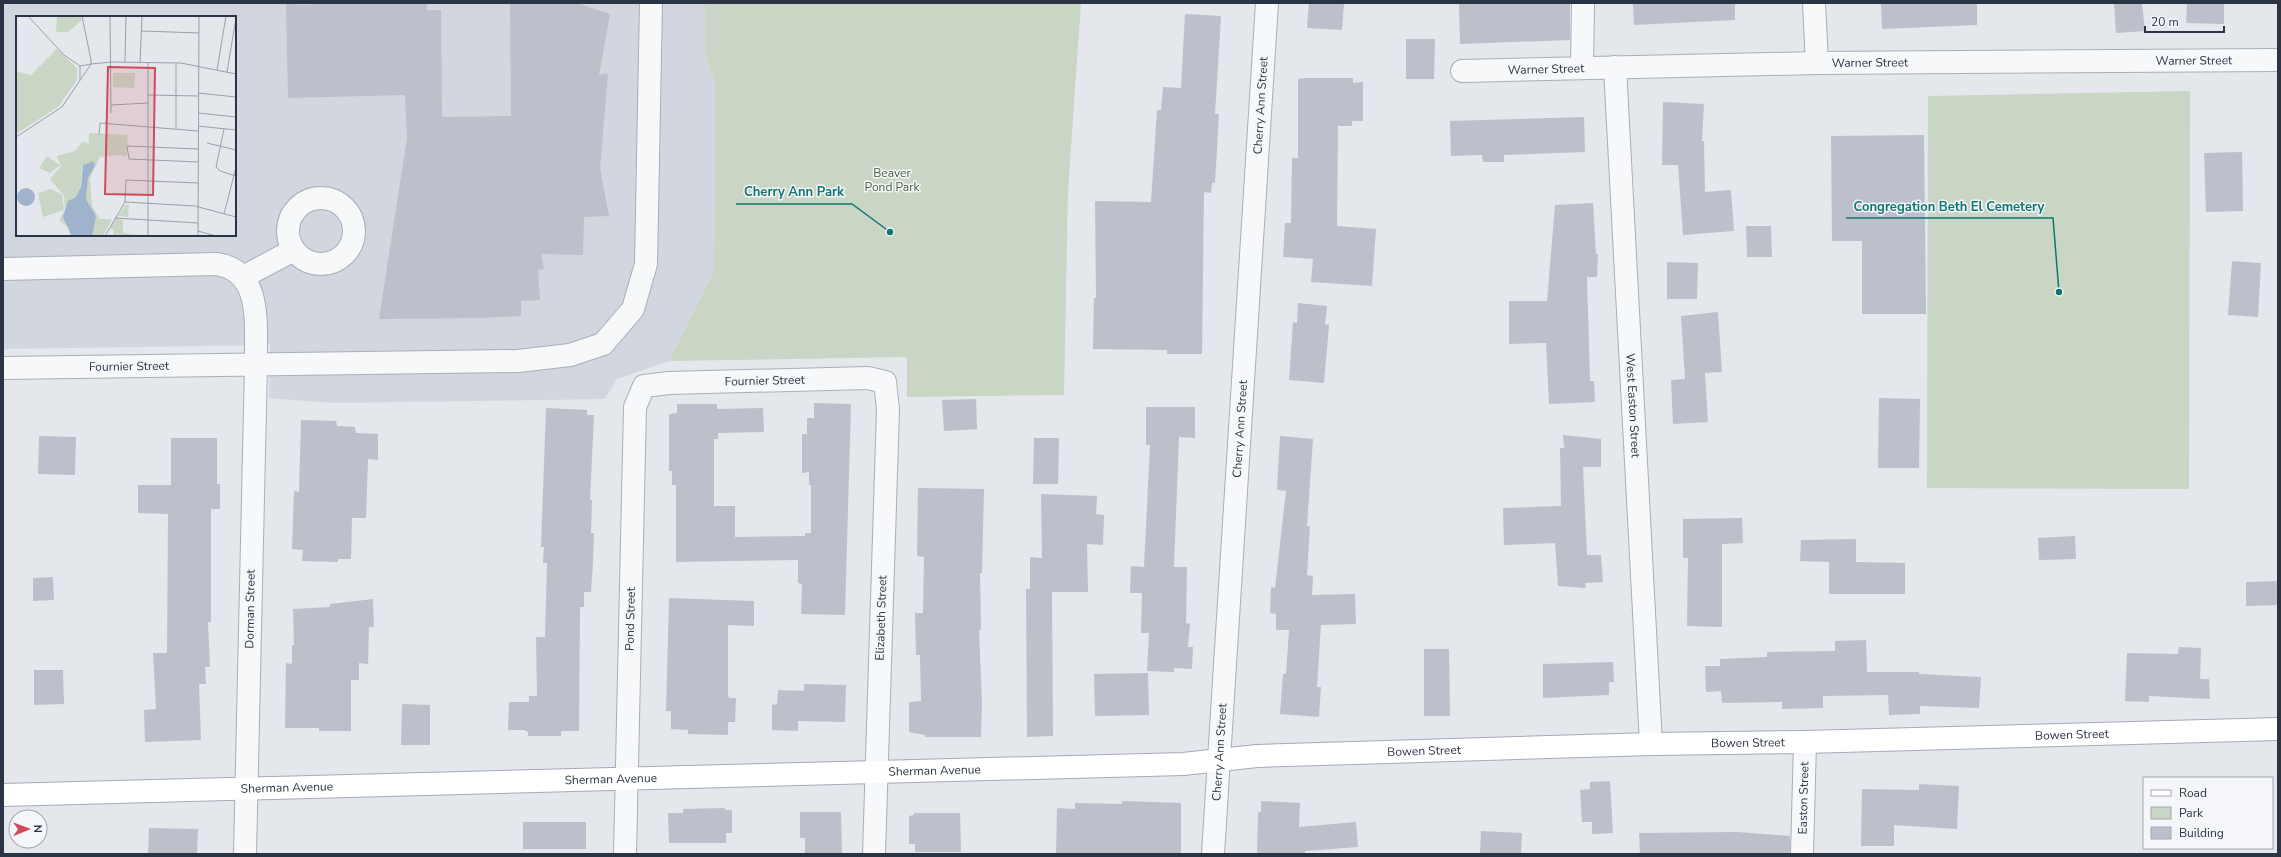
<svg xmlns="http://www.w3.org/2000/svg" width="2281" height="857" viewBox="0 0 2281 857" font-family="'Nunito Sans',sans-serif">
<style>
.built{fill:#d2d6de;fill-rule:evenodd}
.green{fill:#c9d6c5}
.building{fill:#bbc0ca}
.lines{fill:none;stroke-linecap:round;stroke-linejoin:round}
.minor-casing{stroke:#a9aeb7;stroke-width:24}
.major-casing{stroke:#a3abb8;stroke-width:24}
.minor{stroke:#f7f8fa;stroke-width:22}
.major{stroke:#fff;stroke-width:22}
.labels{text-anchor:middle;stroke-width:3;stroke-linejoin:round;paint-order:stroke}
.street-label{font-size:12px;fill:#2b3445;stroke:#f4f6f9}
.park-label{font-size:12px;fill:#3f6138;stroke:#f4f6f9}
.inset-road{fill:none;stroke:#9a9fa9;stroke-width:1}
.view{fill:#d1495b;fill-opacity:0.15;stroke:#d1495b;stroke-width:2}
.inset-edge{fill:none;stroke:#2b3445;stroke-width:2}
.leader{fill:none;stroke:#0f766e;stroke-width:1.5}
.callout-dot{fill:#0f766e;stroke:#f4f6f9;stroke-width:1.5}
.callout-label{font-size:13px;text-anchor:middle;font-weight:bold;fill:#0f766e;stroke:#f4f6f9;stroke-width:3;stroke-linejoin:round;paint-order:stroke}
</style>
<rect width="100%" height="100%" fill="#e4e7ec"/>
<path class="built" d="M 3,3 L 705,3 L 705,51 L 715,85 L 714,272 L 669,361 L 617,379 L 605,399 L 333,403 L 269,398 L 270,345 L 3,349 ZM 17,17 L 235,17 L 235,235 L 17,235 Z"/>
<g class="green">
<polygon points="705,3 1081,3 1068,191 1064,395 907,397 907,357 669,361 714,272 715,85 705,51"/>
<polygon points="2190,91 2189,489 1927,488 1928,96"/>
</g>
<g class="building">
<polygon points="310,3 427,3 427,10 441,10 442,117 511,116 510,3 577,3 610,14 599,75 608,73 600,168 609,216 584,217 583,255 541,254 544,269 538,270 540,300 521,301 521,316 482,318 379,319 407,138 405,95 288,98 286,4 310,5"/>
<polygon points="1309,3 1344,3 1342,30 1307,28"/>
<polygon points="1459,3 1570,3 1570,40 1460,44"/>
<polygon points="1633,3 1735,3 1735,20 1634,25"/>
<polygon points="1881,3 1977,3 1977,25 1882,29"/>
<polygon points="2114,3 2142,3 2145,31 2116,33"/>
<polygon points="2187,3 2224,3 2224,24 2186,23"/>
<polygon points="1185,14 1221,16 1215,114 1219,114 1215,183 1212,183 1211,193 1204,192 1202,354 1167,354 1167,350 1093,349 1094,298 1096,298 1095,201 1151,202 1157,110 1161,110 1163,87 1181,88"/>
<polygon points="1406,39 1435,39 1434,79 1406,79"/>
<polygon points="1304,78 1353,78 1353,83 1363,82 1363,121 1352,121 1352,126 1338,126 1337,226 1376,229 1372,286 1311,282 1313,259 1283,257 1285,223 1291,223 1292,158 1298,158 1298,79"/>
<polygon points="1663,102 1704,104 1702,141 1704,141 1705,192 1731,190 1734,231 1683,235 1678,165 1662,165"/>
<polygon points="1584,117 1585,152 1504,155 1504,162 1483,162 1482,155 1451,156 1450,121"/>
<polygon points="1924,135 1926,314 1862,314 1862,241 1832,241 1831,136"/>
<polygon points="2242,152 2243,211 2206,212 2204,153"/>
<polygon points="1593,203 1596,254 1598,254 1597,277 1587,277 1590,381 1594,381 1595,402 1549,404 1546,343 1509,344 1509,301 1547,301 1555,205"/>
<polygon points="1746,226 1771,226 1772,257 1747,257"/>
<polygon points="2232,261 2261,263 2258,317 2228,315"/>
<polygon points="1667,262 1698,263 1697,299 1667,299"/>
<polygon points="1298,303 1327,306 1325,324 1329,325 1324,383 1289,380 1293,322 1297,323"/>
<polygon points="1718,312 1722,372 1705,373 1708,422 1673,424 1671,380 1685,379 1681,316"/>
<polygon points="1879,398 1920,399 1919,468 1878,468"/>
<polygon points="976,399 977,429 944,431 942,400"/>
<polygon points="814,403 851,404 845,615 801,614 802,584 798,583 798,560 676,562 676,485 672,485 672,471 669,471 669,414 677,413 677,404 717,404 717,409 763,408 764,432 718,433 718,439 714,439 714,506 735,506 735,537 805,536 805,533 811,533 811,485 809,485 809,472 802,473 802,434 807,434 807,418 814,418"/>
<polygon points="1146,407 1195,407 1195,438 1179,437 1174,567 1187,567 1186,623 1190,624 1188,647 1193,647 1192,669 1174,668 1174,672 1147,671 1149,633 1141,633 1142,593 1130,593 1131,566 1144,567 1150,445 1146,445"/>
<polygon points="546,408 587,410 587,415 594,415 590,500 592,500 591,533 594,533 593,562 591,592 584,592 584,607 580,607 579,731 561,731 561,736 528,736 528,732 524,730 508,730 509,702 529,702 529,696 537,696 536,637 545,637 547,563 543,563 544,547 541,547"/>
<polygon points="301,420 336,421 337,426 355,427 356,433 378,434 378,460 368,459 366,518 352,518 351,559 338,559 338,562 302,561 303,550 292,549 294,491 299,492"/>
<polygon points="1563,435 1601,439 1601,467 1583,467 1587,555 1601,555 1603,582 1585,583 1586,588 1558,586 1555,543 1504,545 1503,508 1561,506 1560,448 1564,448"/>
<polygon points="39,436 76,437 75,475 38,474"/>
<polygon points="1280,436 1313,439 1307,526 1310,526 1307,575 1313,576 1312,595 1355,594 1356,624 1321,625 1317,687 1321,687 1319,717 1280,714 1283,674 1286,674 1289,630 1276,630 1276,614 1270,613 1271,587 1275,588 1286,491 1277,490"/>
<polygon points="171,438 217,438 217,484 220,484 220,509 211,509 211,622 208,622 210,667 205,667 206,684 199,684 201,740 145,742 144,710 156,709 153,653 167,653 168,514 138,513 138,485 171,485"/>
<polygon points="1034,438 1059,438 1058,484 1033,484"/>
<polygon points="918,488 984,489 982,573 980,573 981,630 979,630 982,704 981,737 925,737 925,735 909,732 909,702 921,701 920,655 916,655 915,613 923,613 924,557 917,556"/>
<polygon points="1041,494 1097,496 1096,514 1104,515 1103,545 1087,544 1088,592 1052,592 1053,736 1027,737 1026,589 1030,589 1030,557 1042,558"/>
<polygon points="1742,518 1743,543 1722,544 1722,627 1687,626 1688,558 1683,558 1683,519"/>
<polygon points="2075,536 2076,559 2039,560 2038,538"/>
<polygon points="1856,539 1856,562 1905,563 1905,594 1829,594 1829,562 1800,561 1801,540"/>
<polygon points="53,577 54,600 33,601 33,578"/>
<polygon points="2278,581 2278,605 2246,606 2246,582"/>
<polygon points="669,598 754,601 754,626 728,625 728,694 729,698 736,698 735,722 728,722 728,735 688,734 688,730 671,729 671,711 666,711"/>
<polygon points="373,599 374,627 369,627 368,664 359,663 359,680 351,680 351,731 319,731 319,728 285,728 286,663 292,664 292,645 294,645 293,609 330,607 330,604"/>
<polygon points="1866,640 1867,672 1919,672 1919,674 1981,677 1979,708 1920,706 1920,714 1889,715 1888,695 1823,696 1823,708 1782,709 1782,702 1722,703 1721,691 1706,692 1705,666 1720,666 1720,659 1767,657 1767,652 1835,651 1835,641"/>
<polygon points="2179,647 2201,648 2200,679 2209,679 2210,699 2149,696 2149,702 2125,701 2127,653 2178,654"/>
<polygon points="1424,649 1449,649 1450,716 1424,716"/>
<polygon points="1613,662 1614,682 1609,682 1609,695 1543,698 1543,664"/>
<polygon points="34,670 63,670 64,704 34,705"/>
<polygon points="1148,673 1149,715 1095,716 1094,674"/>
<polygon points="804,684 846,685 845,722 798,721 798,731 772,730 772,705 777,704 778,690 804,691"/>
<polygon points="402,704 430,705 430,745 401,745"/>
<polygon points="1610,781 1613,833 1592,834 1592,822 1582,822 1580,790 1590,789 1590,782"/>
<polygon points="1919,784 1959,786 1957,829 1894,825 1894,846 1861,846 1862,789 1919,790"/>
<polygon points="1122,801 1181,803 1181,854 1056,854 1057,808 1075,809 1075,803 1122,804"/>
<polygon points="1261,801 1300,803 1299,827 1356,822 1358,847 1305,851 1305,854 1257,854 1258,812 1261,812"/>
<polygon points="725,808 725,810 732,810 732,833 726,833 726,843 669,843 668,813 683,813 683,809"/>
<polygon points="800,812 841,812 842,854 805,854 805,838 800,838"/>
<polygon points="914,813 960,813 961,852 915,852 915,844 909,844 909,816 914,815"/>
<rect x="523" y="822" width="63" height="27"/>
<polygon points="149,828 198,829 197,854 148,854"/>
<polygon points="1481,831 1522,833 1521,854 1480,854"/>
<polygon points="1738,832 1790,836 1790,854 1640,854 1639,833"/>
</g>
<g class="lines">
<defs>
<g id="minor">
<polyline points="1814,3 1817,63"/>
<polyline points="1582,67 1583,3"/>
<path id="s1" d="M 1615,67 L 1651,744"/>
<path id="s2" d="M 1462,71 L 1817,63 L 2278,60"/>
<circle cx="321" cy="231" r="33"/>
<path d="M 3,269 L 216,264 C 264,270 255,328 256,363 L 245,854"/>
<polyline points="243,277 294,250"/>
<path id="s3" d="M 3,368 L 518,361 L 570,355 L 603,344 L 633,309 L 646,264 L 651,3"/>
<path id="s4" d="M 625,854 L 635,407 L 644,386 L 669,383 L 868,378 L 885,382 L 888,409 L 874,854"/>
<path id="s5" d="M 1213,854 L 1267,3"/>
<path id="s6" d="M 1802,854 L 1805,742"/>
</g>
<g id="major">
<path id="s7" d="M 3,795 L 1183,764 L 1257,756 L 1651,744 L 1805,742 L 2278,729"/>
</g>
</defs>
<use href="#minor" class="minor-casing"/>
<use href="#major" class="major-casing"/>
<use href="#minor" class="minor"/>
<use href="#major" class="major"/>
</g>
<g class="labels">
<g class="street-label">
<text dy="4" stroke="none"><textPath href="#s2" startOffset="732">Warner Street</textPath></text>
<text dy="4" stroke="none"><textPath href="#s2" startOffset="408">Warner Street</textPath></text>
<text dy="4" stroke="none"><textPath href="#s2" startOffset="84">Warner Street</textPath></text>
<text dy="4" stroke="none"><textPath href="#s5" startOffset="750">Cherry Ann Street</textPath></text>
<text dy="4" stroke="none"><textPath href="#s3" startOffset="126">Fournier Street</textPath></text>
<text dy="4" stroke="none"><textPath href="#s4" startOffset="591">Fournier Street</textPath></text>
<text dy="4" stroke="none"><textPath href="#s1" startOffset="339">West Easton Street</textPath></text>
<text dy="4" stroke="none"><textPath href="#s5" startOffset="426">Cherry Ann Street</textPath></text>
<text transform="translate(250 609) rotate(-89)" y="4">Dorman Street</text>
<text transform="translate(881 618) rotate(-88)" y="4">Elizabeth Street</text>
<text dy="4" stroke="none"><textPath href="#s4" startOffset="235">Pond Street</textPath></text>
<text dy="4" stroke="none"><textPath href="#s7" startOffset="2070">Bowen Street</textPath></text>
<text dy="4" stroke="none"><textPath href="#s7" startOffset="1746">Bowen Street</textPath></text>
<text dy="4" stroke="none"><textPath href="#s7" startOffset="1422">Bowen Street</textPath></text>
<text dy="4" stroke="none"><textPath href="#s5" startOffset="102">Cherry Ann Street</textPath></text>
<text dy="4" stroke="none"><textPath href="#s7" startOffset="932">Sherman Avenue</textPath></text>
<text dy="4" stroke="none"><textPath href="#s7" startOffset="608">Sherman Avenue</textPath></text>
<text dy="4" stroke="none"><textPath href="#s7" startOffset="284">Sherman Avenue</textPath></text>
<text dy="4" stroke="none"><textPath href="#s6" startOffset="56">Easton Street</textPath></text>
</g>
<g class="park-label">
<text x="892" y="177">Beaver<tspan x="892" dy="14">Pond Park</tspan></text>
</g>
</g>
<g transform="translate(16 16)">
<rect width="220" height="220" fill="#e4e7ec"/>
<path d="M 41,0 L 65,0 L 65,5 L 52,16 L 40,16 ZM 41,33 L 61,52 L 61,64 L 42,91 L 0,118 L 0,55 L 15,59 ZM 97,57 L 119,57 L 118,72 L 97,71 ZM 73,117 L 112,119 L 110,141 L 105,139 L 84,141 L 74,162 L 76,190 L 84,203 L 96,203 L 87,220 L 54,220 L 52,211 L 43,204 L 49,194 L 48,180 L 34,163 L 45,150 L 41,140 L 59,135 L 66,126 L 73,127 ZM 74,146 L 79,149 L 72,162 L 70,183 L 80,200 L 62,201 L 66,152 L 69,148 ZM 31,140 L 44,149 L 34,157 L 23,152 ZM 35,173 L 46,179 L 48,194 L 27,201 L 22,177 ZM 113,188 L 112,201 L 102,200 L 109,189 ZM 100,203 L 107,204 L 107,217 L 130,220 L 97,220 L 98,214 L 94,212 Z" fill="#c9d6c5" fill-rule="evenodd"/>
<path d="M 77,145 L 79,149 L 72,162 L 70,183 L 80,200 L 76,220 L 56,220 L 47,201 L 52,185 L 60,181 L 65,171 L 67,149 ZM1 181a9 9 0 1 1 18 0a9 9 0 1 1-18 0Z" fill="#9fb4cc"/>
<path class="inset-road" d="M 12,0 L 48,39 L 64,50 L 75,48 L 75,44 L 66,0M 94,0 L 95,97M 126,15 L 183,17M 109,46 L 110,0M 124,47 L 126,0M 64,50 L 64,64M 201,54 L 210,0M 211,56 L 220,2M 182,77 L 220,81M 132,79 L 182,80M 95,89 L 132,87M 182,97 L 220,101M 182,110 L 220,114M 160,113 L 160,47M 208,113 L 200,151 L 204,155 L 220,160M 83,119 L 84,107 L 182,115M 0,121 L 46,91 L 75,48 L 95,46 L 165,47 L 220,58M 191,127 L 220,134M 182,146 L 113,143 L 111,130 L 182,133M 109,186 L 179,190 L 220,201M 208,198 L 220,151M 99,202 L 182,207M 182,215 L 200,220M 89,220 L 109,186 L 110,164 L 182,167M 132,220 L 132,46M 182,220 L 183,0"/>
<path class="view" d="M 92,51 L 139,52 L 137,179 L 89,178 Z"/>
<rect width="220" height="220" class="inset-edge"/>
</g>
<path class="leader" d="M890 232L852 204H736M2059 292L2053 218H1846"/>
<g class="callout-dot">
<circle cx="890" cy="232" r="4"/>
<circle cx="2059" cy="292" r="4"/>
</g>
<g class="callout-label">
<text x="794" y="196">Cherry Ann Park</text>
<text x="1949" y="211">Congregation Beth El Cemetery</text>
</g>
<rect width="2281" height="857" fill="none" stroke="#2b3445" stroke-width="8"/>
<rect x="2143" y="777" width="130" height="72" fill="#f4f6f9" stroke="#a4a8b1"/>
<rect x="2151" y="790" width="20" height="6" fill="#ffffff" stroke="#a4a8b1"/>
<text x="2179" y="797" font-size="12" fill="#2b3445">Road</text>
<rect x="2151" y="807" width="20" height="12" fill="#c9d6c5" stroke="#a4a8b1"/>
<text x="2179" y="817" font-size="12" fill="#2b3445">Park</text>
<rect x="2151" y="827" width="20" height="12" fill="#bbc0ca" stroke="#a4a8b1"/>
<text x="2179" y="837" font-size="12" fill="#2b3445">Building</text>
<g transform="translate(28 829) rotate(89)"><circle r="19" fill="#f4f6f9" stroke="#a4a8b1"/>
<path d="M0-3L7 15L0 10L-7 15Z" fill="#d1495b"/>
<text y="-6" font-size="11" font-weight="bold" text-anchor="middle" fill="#2b3445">N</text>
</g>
<path d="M2145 26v6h79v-6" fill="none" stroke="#2b3445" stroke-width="2"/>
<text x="2151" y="26" font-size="12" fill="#2b3445" stroke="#f4f6f9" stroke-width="3" paint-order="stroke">20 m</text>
</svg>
